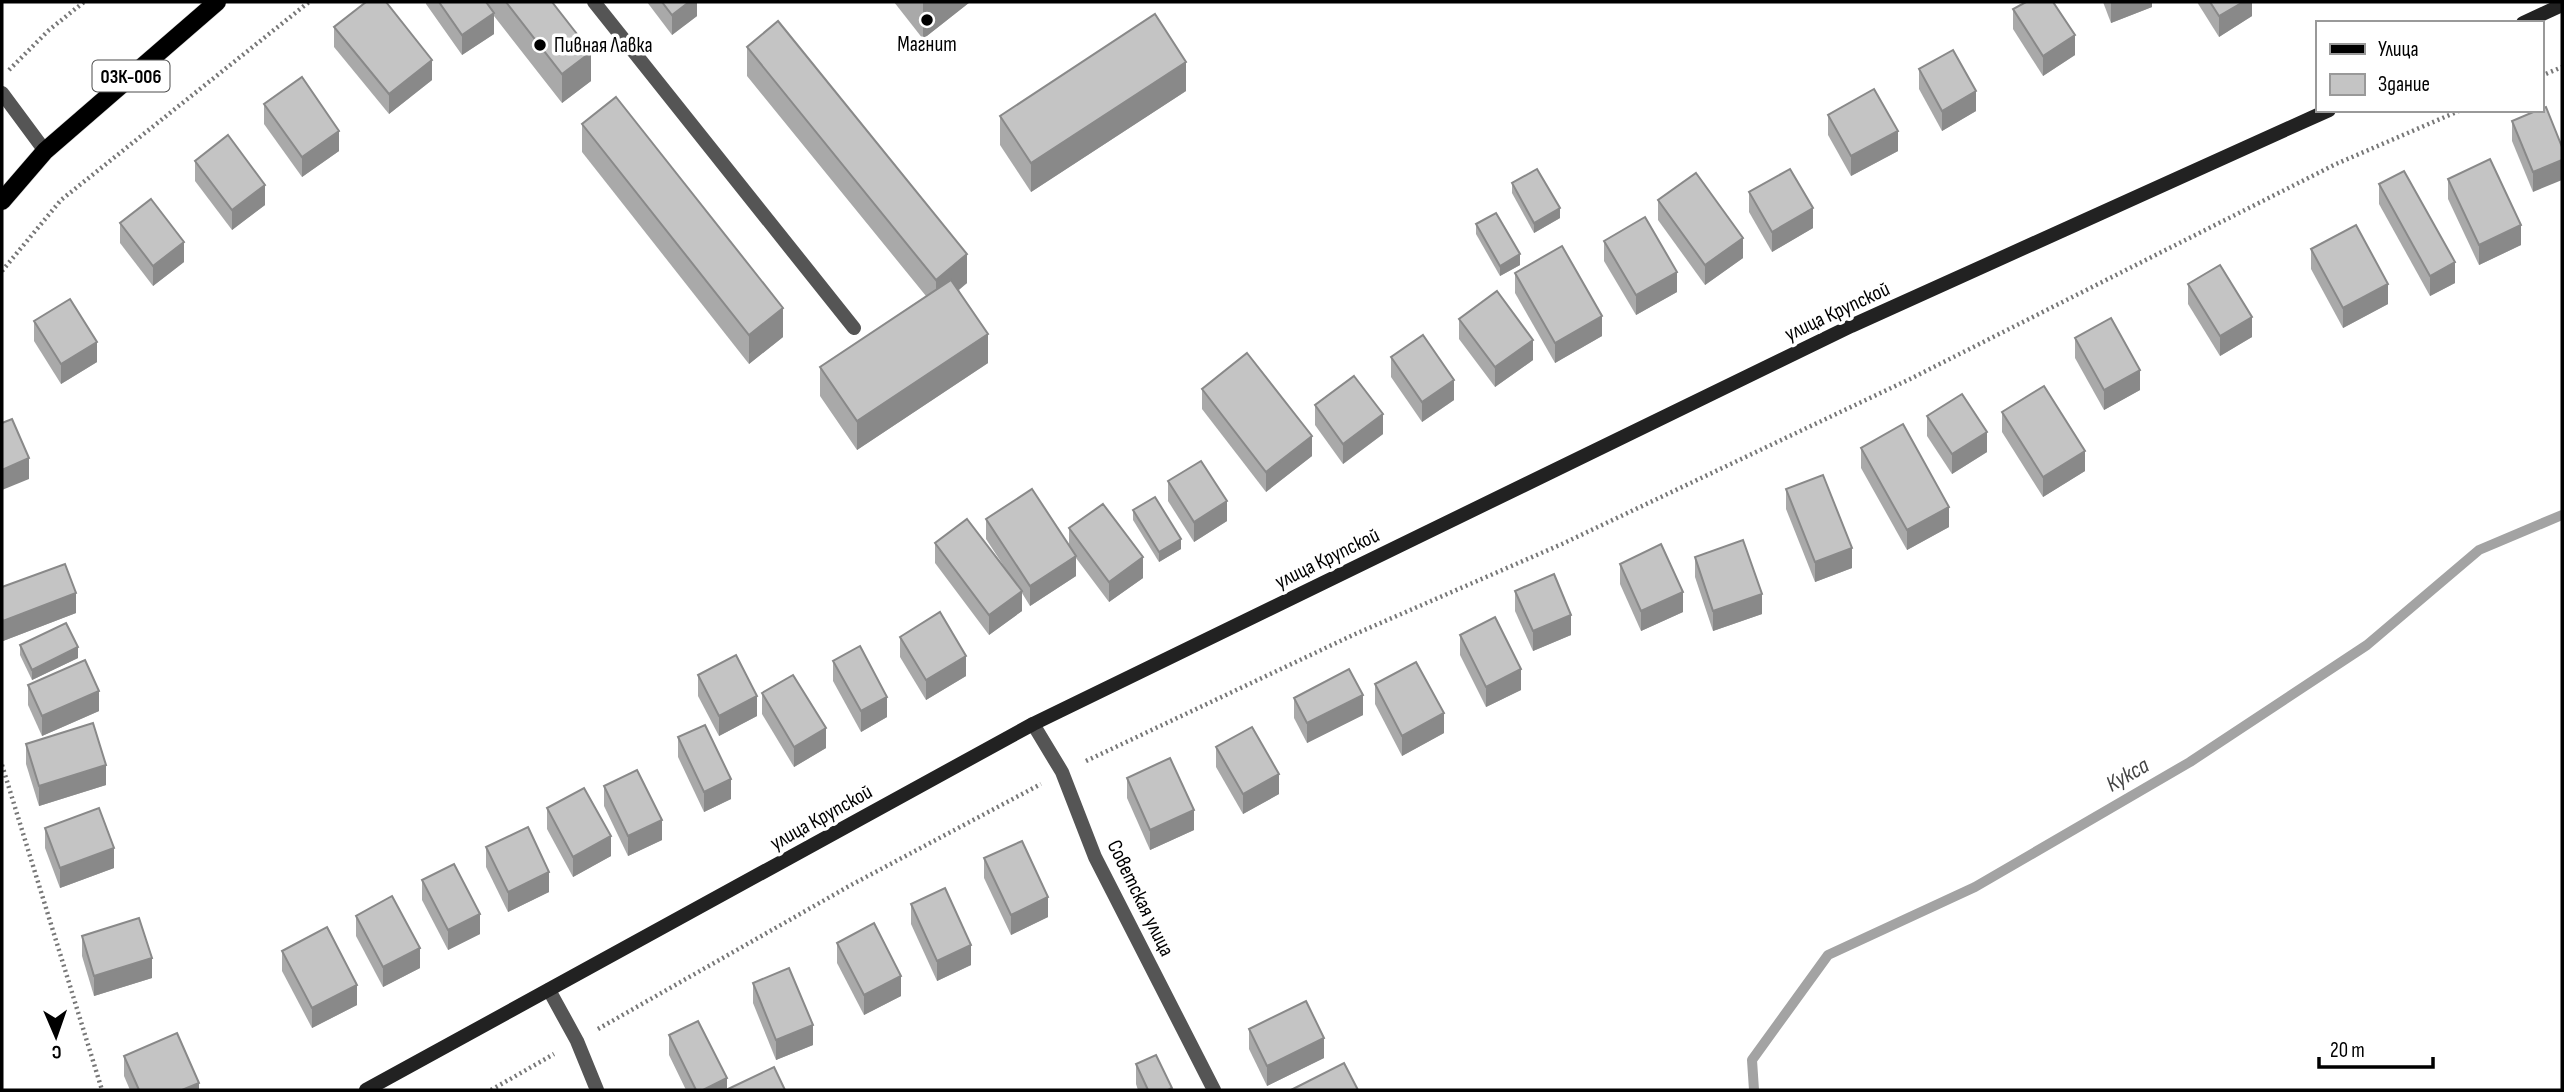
<svg xmlns="http://www.w3.org/2000/svg" width="2564" height="1092" viewBox="0 0 2564 1092" font-family="'Sofia Sans Condensed',sans-serif">
<style>
.lines{fill:none;stroke-linecap:round;stroke-linejoin:round}
.stream{stroke:#a3a3a3;stroke-width:10}
.primary-casing{stroke:#dbdbdb;stroke-width:19}
.path{stroke:#777;stroke-width:4.5;stroke-dasharray:2 3.5;stroke-linecap:butt}
.lane{stroke:#555;stroke-width:14}
.street{stroke:#555;stroke-width:14}
.secondary{stroke:#222;stroke-width:14}
.primary{stroke:#000;stroke-width:18}
.wall{fill:#a9a9a9}
.shaded-wall{fill:#898989}
.building{fill:#c4c4c4;stroke:#898989;stroke-width:2}
.poi-dot{fill:#000;stroke:#fff;stroke-width:2.5}
.labels{text-anchor:middle;stroke-width:7;stroke-linejoin:round;paint-order:stroke}
.shield{fill:#fff;stroke:#4c4c4c;stroke-width:2}
.shield-label{font-size:19px;font-weight:bold;fill:#000}
.poi-label{font-size:21px;fill:#000;stroke:#fff}
.street-label{font-size:21px;fill:#000;stroke:#fff}
.water-label{font-size:23px;font-style:italic;fill:#444;stroke:#fff}
</style>
<rect width="100%" height="100%" fill="#fff"/>
<g class="lines">
<polyline class="stream" points="1754,1090 1752,1060 1828,955 1975,887 2190,762 2367,645 2479,550 2562,515"/>
<defs>
<polyline id="primary" points="2,201 45,151 217,2"/>
</defs>
<use href="#primary" class="primary-casing"/>
<g class="path">
<polyline points="9,70 49,30 84,2"/>
<polyline points="2541,76 2562,67"/>
<polyline points="2,271 61,200 309,2"/>
<polyline points="1086,761 1353,635 1562,544 1910,379 2336,164 2461,110"/>
<polyline points="2,765 102,1090"/>
<polyline points="598,1029 851,885 1041,784"/>
<polyline points="491,1090 554,1054"/>
</g>
<g class="lane">
<polyline points="594,2 854,328"/>
<polyline points="549,990 577,1041 597,1090"/>
</g>
<g class="street">
<polyline points="2,93 45,151"/>
<polyline points="1033,724 1062,772 1095,857 1214,1090"/>
</g>
<g class="secondary">
<polyline points="2523,23 2562,5"/>
<polyline points="366,1090 1033,724 1851,326 2329,110"/>
</g>
<use href="#primary" class="primary"/>
</g>
<g class="wall">
<polygon points="426,2 552,2 591,81 562,103 494,16 494,34 462,55 426,4"/>
<polygon points="647,2 697,2 697,16 672,35"/>
<polygon points="894,2 970,2 923,39"/>
<polygon points="2103,2 2152,2 2152,7 2111,23"/>
<polygon points="2197,2 2252,2 2252,16 2219,37"/>
<polygon points="2013,9 2075,55 2043,76 2013,29"/>
<polygon points="334,27 432,80 389,114 334,47"/>
<polygon points="747,47 967,283 959,290 988,363 857,450 820,396 820,367 926,296 747,76"/>
<polygon points="1919,69 1976,111 1942,131 1919,89"/>
<polygon points="1186,91 1031,192 1000,145 1000,116"/>
<polygon points="264,104 339,151 302,177 264,124"/>
<polygon points="2538,110 2533,192 2512,141 2512,121"/>
<polygon points="1828,115 1898,151 1851,176 1828,135"/>
<polygon points="582,124 783,337 749,364 582,152"/>
<polygon points="195,161 265,205 232,230 195,181"/>
<polygon points="2448,179 2521,245 2479,265 2448,199"/>
<polygon points="1512,183 1560,218 1534,233 1512,193"/>
<polygon points="2379,184 2455,283 2430,296 2379,204"/>
<polygon points="1749,192 1813,228 1772,252 1749,212"/>
<polygon points="1658,200 1743,258 1705,285 1658,220"/>
<polygon points="120,223 184,262 153,286 120,243"/>
<polygon points="1476,224 1520,265 1500,276 1476,234"/>
<polygon points="1604,241 1677,292 1636,315 1604,261"/>
<polygon points="2311,249 2388,304 2343,328 2311,269"/>
<polygon points="1515,273 1602,336 1555,363 1515,293"/>
<polygon points="2188,284 2252,337 2220,356 2188,304"/>
<polygon points="1459,319 1533,360 1495,387 1459,339"/>
<polygon points="34,321 97,362 61,384 34,341"/>
<polygon points="2075,338 2140,390 2104,410 2075,358"/>
<polygon points="1391,357 1454,400 1422,422 1391,377"/>
<polygon points="1202,389 1312,456 1266,492 1202,409"/>
<polygon points="1315,405 1383,434 1343,464 1315,425"/>
<polygon points="2002,412 2085,471 2043,497 2002,432"/>
<polygon points="1927,416 1987,452 1952,474 1927,436"/>
<polygon points="1861,448 1949,527 1907,550 1861,468"/>
<polygon points="1168,481 1227,521 1194,542 1168,501"/>
<polygon points="1786,489 1852,568 1815,582 1786,509"/>
<polygon points="1133,510 1181,549 1159,562 1133,520"/>
<polygon points="986,519 1069,546 1069,528 1143,578 1109,602 1076,558 1076,576 1030,606 1022,593 1022,611 989,635 935,563 935,543 1011,577 986,539"/>
<polygon points="1695,557 1762,614 1713,631 1695,577"/>
<polygon points="1620,564 1683,612 1641,631 1620,584"/>
<polygon points="2,587 76,613 3,641 2,638"/>
<polygon points="1515,591 1571,635 1533,651 1515,611"/>
<polygon points="1460,635 1521,690 1486,707 1460,655"/>
<polygon points="900,637 966,676 926,700 900,657"/>
<polygon points="20,645 78,658 32,680 20,655"/>
<polygon points="833,661 887,717 861,732 833,681"/>
<polygon points="698,675 757,716 719,736 698,696"/>
<polygon points="1375,684 1444,733 1402,756 1375,704"/>
<polygon points="28,685 99,711 42,736 28,705"/>
<polygon points="762,693 826,748 794,767 762,714"/>
<polygon points="1294,698 1363,715 1307,743 1294,718"/>
<polygon points="678,737 731,799 704,812 678,757"/>
<polygon points="26,744 106,785 39,806 26,764"/>
<polygon points="1216,747 1279,794 1243,814 1216,767"/>
<polygon points="1127,778 1194,830 1150,850 1127,798"/>
<polygon points="604,786 662,840 628,856 604,806"/>
<polygon points="547,808 611,856 573,877 547,829"/>
<polygon points="45,828 114,868 60,888 45,848"/>
<polygon points="486,847 549,892 508,912 486,867"/>
<polygon points="984,858 1048,917 1011,935 984,878"/>
<polygon points="422,880 480,934 448,950 422,900"/>
<polygon points="911,904 971,965 937,981 911,924"/>
<polygon points="356,916 420,968 383,987 356,936"/>
<polygon points="82,936 152,978 94,996 82,956"/>
<polygon points="837,943 901,996 864,1015 837,963"/>
<polygon points="282,951 357,1005 312,1028 282,971"/>
<polygon points="753,983 813,1045 776,1060 753,1003"/>
<polygon points="1249,1029 1324,1058 1267,1086 1249,1049"/>
<polygon points="669,1035 727,1090 785,1090 686,1090 669,1055"/>
<polygon points="124,1056 199,1090 130,1090 124,1076"/>
<polygon points="1136,1064 1172,1090 1138,1090 1136,1084"/>
</g>
<g class="shaded-wall">
<polygon points="689,2 697,2 697,16 672,35 672,15"/>
<polygon points="923,2 970,2 923,39"/>
<polygon points="2113,2 2152,2 2152,7 2111,23 2111,3"/>
<polygon points="2243,2 2252,2 2252,16 2219,37 2219,16"/>
<polygon points="494,13 494,34 462,55 462,35"/>
<polygon points="2075,35 2075,55 2043,76 2043,56"/>
<polygon points="591,52 591,81 562,103 562,74"/>
<polygon points="432,60 432,80 389,114 389,94"/>
<polygon points="1186,62 1186,91 1031,192 1031,163"/>
<polygon points="1976,91 1976,111 1942,131 1942,111"/>
<polygon points="339,131 339,151 302,177 302,157"/>
<polygon points="1898,131 1898,151 1851,176 1851,156"/>
<polygon points="2562,160 2562,180 2533,192 2533,172"/>
<polygon points="265,185 265,205 232,230 232,210"/>
<polygon points="1560,208 1560,218 1534,233 1534,223"/>
<polygon points="1813,208 1813,228 1772,252 1772,232"/>
<polygon points="2521,225 2521,245 2479,265 2479,245"/>
<polygon points="1743,238 1743,258 1705,285 1705,265"/>
<polygon points="184,242 184,262 153,286 153,266"/>
<polygon points="967,254 967,283 936,308 936,280"/>
<polygon points="1520,254 1520,265 1500,276 1500,266"/>
<polygon points="2455,262 2455,283 2430,296 2430,276"/>
<polygon points="1677,272 1677,292 1636,315 1636,295"/>
<polygon points="2388,284 2388,304 2343,328 2343,308"/>
<polygon points="783,308 783,337 749,364 749,335"/>
<polygon points="1602,316 1602,336 1555,363 1555,343"/>
<polygon points="2252,317 2252,337 2220,356 2220,336"/>
<polygon points="988,334 988,363 857,450 857,421"/>
<polygon points="1533,340 1533,360 1495,387 1495,367"/>
<polygon points="97,342 97,362 61,384 61,364"/>
<polygon points="2140,370 2140,390 2104,410 2104,390"/>
<polygon points="1454,380 1454,400 1422,422 1422,402"/>
<polygon points="1383,414 1383,434 1343,464 1343,444"/>
<polygon points="1987,432 1987,452 1952,474 1952,454"/>
<polygon points="1312,436 1312,456 1266,492 1266,472"/>
<polygon points="2085,451 2085,471 2043,497 2043,477"/>
<polygon points="29,458 29,479 2,490 2,470"/>
<polygon points="1227,501 1227,521 1194,542 1194,522"/>
<polygon points="1949,507 1949,527 1907,550 1907,530"/>
<polygon points="1181,539 1181,549 1159,562 1159,552"/>
<polygon points="1852,548 1852,568 1815,582 1815,562"/>
<polygon points="1076,556 1076,576 1030,606 1030,586"/>
<polygon points="1143,557 1143,578 1109,602 1109,582"/>
<polygon points="1022,591 1022,611 989,635 989,615"/>
<polygon points="1683,592 1683,612 1641,631 1641,611"/>
<polygon points="76,593 76,613 3,641 3,621"/>
<polygon points="1762,594 1762,614 1713,631 1713,611"/>
<polygon points="1571,615 1571,635 1533,651 1533,631"/>
<polygon points="78,647 78,658 32,680 32,670"/>
<polygon points="966,656 966,676 926,700 926,680"/>
<polygon points="1521,669 1521,690 1486,707 1486,687"/>
<polygon points="99,691 99,711 42,736 42,716"/>
<polygon points="1363,695 1363,715 1307,743 1307,723"/>
<polygon points="757,696 757,716 719,736 719,716"/>
<polygon points="887,697 887,717 861,732 861,711"/>
<polygon points="1444,713 1444,733 1402,756 1402,736"/>
<polygon points="826,728 826,748 794,767 794,747"/>
<polygon points="106,765 106,785 39,806 39,786"/>
<polygon points="1279,774 1279,794 1243,814 1243,794"/>
<polygon points="731,779 731,799 704,812 704,792"/>
<polygon points="1194,810 1194,830 1150,850 1150,830"/>
<polygon points="662,820 662,840 628,856 628,836"/>
<polygon points="611,836 611,856 573,877 573,857"/>
<polygon points="114,848 114,868 60,888 60,868"/>
<polygon points="549,872 549,892 508,912 508,892"/>
<polygon points="1048,897 1048,917 1011,935 1011,915"/>
<polygon points="480,914 480,934 448,950 448,930"/>
<polygon points="971,945 971,965 937,981 937,961"/>
<polygon points="420,948 420,968 383,987 383,967"/>
<polygon points="152,958 152,978 94,996 94,976"/>
<polygon points="901,976 901,996 864,1015 864,995"/>
<polygon points="357,985 357,1005 312,1028 312,1008"/>
<polygon points="813,1025 813,1045 776,1060 776,1040"/>
<polygon points="1324,1038 1324,1058 1267,1086 1267,1066"/>
<polygon points="727,1078 727,1090 703,1090"/>
<polygon points="199,1083 199,1090 182,1090"/>
</g>
<g class="building">
<polygon points="366,2 386,2 432,60 389,94 334,27"/>
<polygon points="439,2 486,2 494,13 462,35"/>
<polygon points="506,2 552,2 591,52 562,74"/>
<polygon points="662,2 689,2 672,15"/>
<polygon points="2026,2 2053,2 2075,35 2043,56 2013,9"/>
<polygon points="2210,2 2243,2 2219,16"/>
<polygon points="1155,14 1186,62 1031,163 1000,116"/>
<polygon points="778,21 967,254 936,280 747,47"/>
<polygon points="1953,50 1976,91 1942,111 1919,69"/>
<polygon points="302,77 339,131 302,157 264,104"/>
<polygon points="1874,89 1898,131 1851,156 1828,115"/>
<polygon points="616,97 783,308 749,335 582,124"/>
<polygon points="2546,107 2562,147 2562,160 2533,172 2512,121 2538,110 2541,110 2541,109"/>
<polygon points="228,135 265,185 232,210 195,161"/>
<polygon points="2490,159 2521,225 2479,245 2448,179"/>
<polygon points="1537,169 1560,208 1534,223 1512,183"/>
<polygon points="1790,169 1813,208 1772,232 1749,192"/>
<polygon points="2404,171 2455,262 2430,276 2379,184"/>
<polygon points="1696,173 1743,238 1705,265 1658,200"/>
<polygon points="151,199 184,242 153,266 120,223"/>
<polygon points="1496,213 1520,254 1500,266 1476,224"/>
<polygon points="1645,217 1677,272 1636,295 1604,241"/>
<polygon points="2356,225 2388,284 2343,308 2311,249"/>
<polygon points="1562,246 1602,316 1555,343 1515,273"/>
<polygon points="2220,265 2252,317 2220,336 2188,284"/>
<polygon points="951,280 988,334 857,421 820,367"/>
<polygon points="1497,291 1533,340 1495,367 1459,319"/>
<polygon points="70,299 97,342 61,364 34,321"/>
<polygon points="2111,318 2140,370 2104,390 2075,338"/>
<polygon points="1423,335 1454,380 1422,402 1391,357"/>
<polygon points="1247,353 1312,436 1266,472 1202,389"/>
<polygon points="1354,376 1383,414 1343,444 1315,405"/>
<polygon points="2044,386 2085,451 2043,477 2002,412"/>
<polygon points="1962,394 1987,432 1952,454 1927,416"/>
<polygon points="12,419 29,458 2,470 2,423"/>
<polygon points="1903,424 1949,507 1907,530 1861,448"/>
<polygon points="1201,461 1227,501 1194,522 1168,481"/>
<polygon points="1823,475 1852,548 1815,562 1786,489"/>
<polygon points="1032,489 1076,556 1030,586 986,519"/>
<polygon points="1155,497 1181,539 1159,552 1133,510"/>
<polygon points="1103,504 1143,557 1109,582 1069,528"/>
<polygon points="967,519 1022,591 989,615 935,543"/>
<polygon points="1743,540 1762,594 1713,611 1695,557"/>
<polygon points="1661,544 1683,592 1641,611 1620,564"/>
<polygon points="65,564 76,593 3,621 2,618 2,587"/>
<polygon points="1554,574 1571,615 1533,631 1515,591"/>
<polygon points="940,612 966,656 926,680 900,637"/>
<polygon points="1495,617 1521,669 1486,687 1460,635"/>
<polygon points="66,623 78,647 32,670 20,645"/>
<polygon points="860,646 887,697 861,711 833,661"/>
<polygon points="736,655 757,696 719,716 698,675"/>
<polygon points="85,660 99,691 42,716 28,685"/>
<polygon points="1416,662 1444,713 1402,736 1375,684"/>
<polygon points="1349,669 1363,695 1307,723 1294,698"/>
<polygon points="793,675 826,728 794,747 762,693"/>
<polygon points="93,723 106,765 39,786 26,744"/>
<polygon points="705,725 731,779 704,792 678,737"/>
<polygon points="1252,727 1279,774 1243,794 1216,747"/>
<polygon points="1170,758 1194,810 1150,830 1127,778"/>
<polygon points="637,770 662,820 628,836 604,786"/>
<polygon points="584,788 611,836 573,857 547,808"/>
<polygon points="99,808 114,848 60,868 45,828"/>
<polygon points="528,827 549,872 508,892 486,847"/>
<polygon points="1022,841 1048,897 1011,915 984,858"/>
<polygon points="454,864 480,914 448,930 422,880"/>
<polygon points="945,888 971,945 937,961 911,904"/>
<polygon points="392,896 420,948 383,967 356,916"/>
<polygon points="139,918 152,958 94,976 82,936"/>
<polygon points="874,923 901,976 864,995 837,943"/>
<polygon points="327,927 357,985 312,1008 282,951"/>
<polygon points="789,968 813,1025 776,1040 753,983"/>
<polygon points="1306,1001 1324,1038 1267,1066 1249,1029"/>
<polygon points="698,1021 727,1078 703,1090 696,1090 669,1035"/>
<polygon points="177,1033 199,1083 182,1090 139,1090 124,1056"/>
<polygon points="1156,1055 1172,1088 1168,1090 1148,1090 1136,1064"/>
<polygon points="1344,1063 1358,1090 1291,1090"/>
<polygon points="774,1067 785,1090 726,1090"/>
</g>
<g class="poi-dot">
<circle cx="927" cy="20" r="7"/>
<circle cx="540" cy="45" r="7"/>
</g>
<g class="labels">
<rect class="shield" x="92.5" y="60.5" width="77" height="31" rx="5"/>
<g class="shield-label">
<text x="131" y="83">03К-006</text>
</g>
<g class="poi-label">
<text x="927" y="51">Магнит</text>
<text x="554" y="52" text-anchor="start">Пивная Лавка</text>
</g>
<g class="street-label">
<text transform="translate(1837 311) rotate(-25)" y="7">улица Крупской</text>
<text transform="translate(1327 558) rotate(-26)" y="7">улица Крупской</text>
<text transform="translate(821 817) rotate(-29)" y="7">улица Крупской</text>
<text transform="translate(1141 898) rotate(64)" y="7">Советская улица</text>
</g>
<g class="water-label">
<text transform="translate(2127 774) rotate(-30)" y="8">Кукса</text>
</g>
</g>
<rect width="2564" height="1092" fill="none" stroke="#000000" stroke-width="7"/>
<rect x="2316" y="21" width="228" height="91" fill="#ffffff" stroke="#999999" stroke-width="2"/>
<rect x="2330" y="44" width="35" height="10" fill="#000000" stroke="#999999" stroke-width="2"/>
<text x="2378" y="56" font-size="21" fill="#000000">Улица</text>
<rect x="2330" y="74" width="35" height="21" fill="#c4c4c4" stroke="#999999" stroke-width="2"/>
<text x="2378" y="91" font-size="21" fill="#000000">Здание</text>
<g transform="translate(56 1036) rotate(178)" stroke="#ffffff" stroke-width="5" paint-order="stroke">
<path d="M0-5L12 26L0 18L-12 26Z" fill="#000000"/>
<text y="-10" font-size="19" font-weight="bold" text-anchor="middle" fill="#000000">С</text>
</g>
<path d="M2319 1057v10h114v-10" fill="none" stroke="#000000" stroke-width="3.5"/>
<text x="2330" y="1057" font-size="21" fill="#000000" stroke="#ffffff" stroke-width="5" paint-order="stroke">20 m</text>
</svg>
